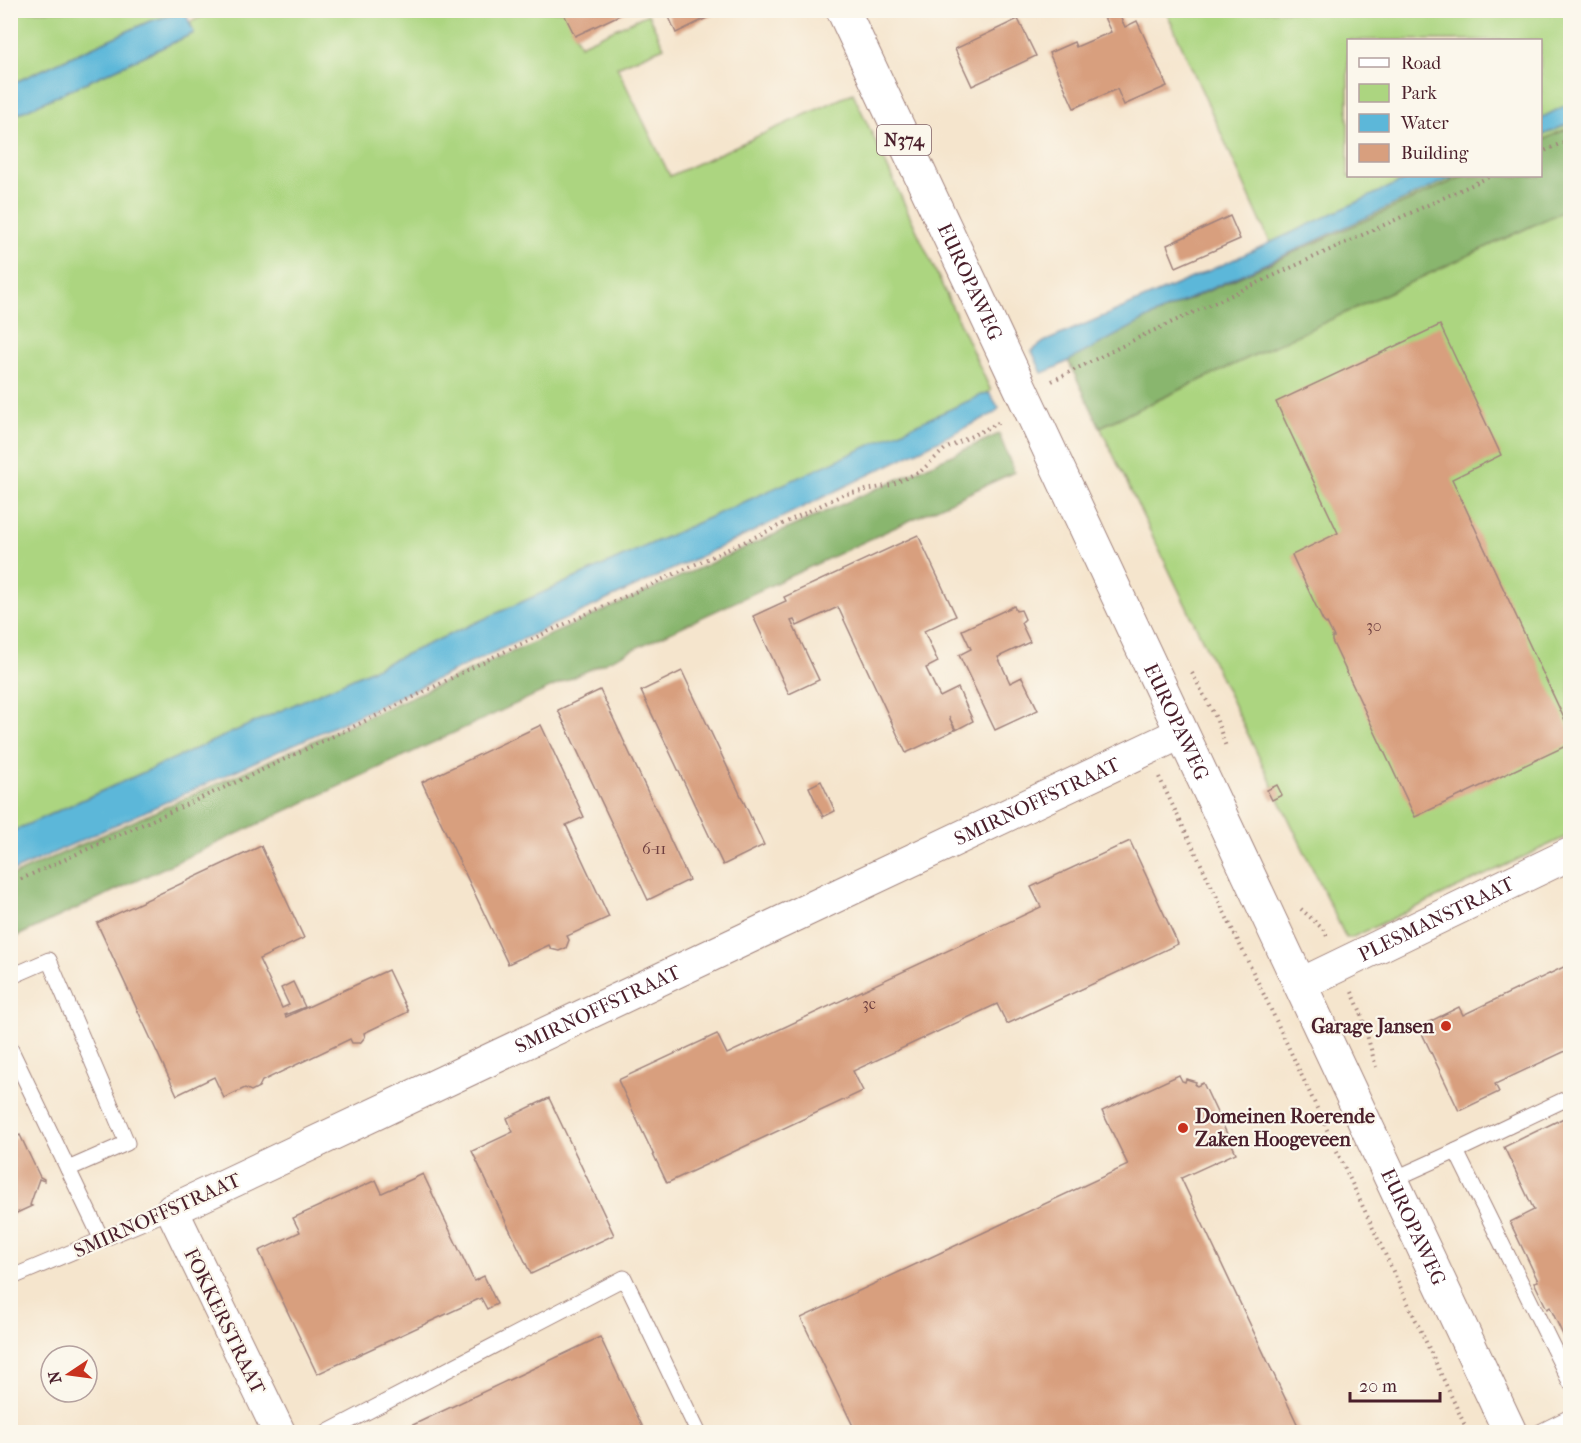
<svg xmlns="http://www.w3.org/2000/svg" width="1581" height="1443" viewBox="0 0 1581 1443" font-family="'IM FELL French Canon',serif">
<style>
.green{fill:#acd580;stroke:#7b7a56;stroke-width:1.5}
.forest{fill:#89b66e;stroke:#6a6a4c;stroke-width:1.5}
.water{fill:#5cb7d9;stroke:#536b82;stroke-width:1.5}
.building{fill:#d89f7e}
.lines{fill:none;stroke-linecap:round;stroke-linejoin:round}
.lane-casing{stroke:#a0827c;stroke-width:17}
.street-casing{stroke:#a0827c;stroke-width:34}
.primary-casing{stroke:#a0827c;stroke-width:35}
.path{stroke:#a0827c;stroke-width:4;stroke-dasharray:1.5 4.5;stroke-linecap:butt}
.lane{stroke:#fff;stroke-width:15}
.street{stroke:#fff;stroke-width:32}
.primary{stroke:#fff;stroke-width:33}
.poi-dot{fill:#c8321e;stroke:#fbf7ec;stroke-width:2}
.labels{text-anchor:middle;stroke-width:4.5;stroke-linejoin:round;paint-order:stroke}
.number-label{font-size:16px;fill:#6e3f40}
.shield{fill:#fbf7ec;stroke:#7f6065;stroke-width:1.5}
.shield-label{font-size:18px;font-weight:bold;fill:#4a1f2b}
.street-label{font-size:20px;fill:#4a1f2b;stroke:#fbf7ec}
.poi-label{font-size:20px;font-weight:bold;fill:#4a1f2b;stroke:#fbf7ec;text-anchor:end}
</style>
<rect width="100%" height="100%" fill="#fbf7ec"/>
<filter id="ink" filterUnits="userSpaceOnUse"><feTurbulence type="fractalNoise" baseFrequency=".0167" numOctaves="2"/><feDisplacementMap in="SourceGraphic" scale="12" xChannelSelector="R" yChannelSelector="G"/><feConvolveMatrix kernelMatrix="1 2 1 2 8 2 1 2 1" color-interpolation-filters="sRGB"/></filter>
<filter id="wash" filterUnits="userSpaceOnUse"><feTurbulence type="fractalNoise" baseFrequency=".008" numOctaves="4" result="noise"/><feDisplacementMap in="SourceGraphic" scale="24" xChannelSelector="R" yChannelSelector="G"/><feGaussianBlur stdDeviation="1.35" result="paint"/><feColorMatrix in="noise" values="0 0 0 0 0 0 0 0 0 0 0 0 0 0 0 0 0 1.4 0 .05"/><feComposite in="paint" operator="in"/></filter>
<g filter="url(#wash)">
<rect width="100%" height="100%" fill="#f5e5cd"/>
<g class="green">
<polygon points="185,10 185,12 150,21 11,84 10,11"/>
<polygon points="215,11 565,11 580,45 648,14 664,47 617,67 670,176 853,93 991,391 11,832 10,117 194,33 190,22"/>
<polygon points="1166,11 1570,11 1570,127 1541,141 1540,40 1348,40 1348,176 1464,176 1278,260"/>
<polygon points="1570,208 1570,835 1353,937 1346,938 1100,427"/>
</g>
<g class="forest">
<polygon points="1570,127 1570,208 1100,427 1067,358 1115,333 1464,176 1540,176 1541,141"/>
<polygon points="999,434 1014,472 11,939 11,876"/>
</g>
<g class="water">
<polygon points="185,12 194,33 11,117 11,84 150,21"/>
<polygon points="1570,103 1570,123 1541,136 1541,118"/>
<polygon points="1413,176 1456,176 1152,316 1057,367 1042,373 1032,351 1044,342 1222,265"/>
<polygon points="986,393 990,394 999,408 995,413 744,536 359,715 11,872 11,832"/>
</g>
<g id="blocks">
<g class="building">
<polygon points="562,10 630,10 575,36"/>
<polygon points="666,10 723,10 676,33"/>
<polygon points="1108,10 1117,10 1125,27 1137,21 1167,86 1124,105 1117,89 1074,108 1049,53 1074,42 1076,47 1111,32 1102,13"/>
<polygon points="1018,19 1036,56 972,86 955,49"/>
<polygon points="1230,216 1240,239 1176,267 1167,245"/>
<polygon points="1440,325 1501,455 1452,479 1570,731 1570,744 1415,817 1332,641 1332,637 1334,637 1327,623 1326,624 1323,621 1292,555 1338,533 1276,402"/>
<polygon points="918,535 956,616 924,631 938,662 926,668 940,697 958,688 973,721 956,730 949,717 955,730 906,753 838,607 797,626 794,620 791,621 819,680 789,694 753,616 786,601 784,597"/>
<polygon points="1014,606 1016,611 1021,610 1025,619 1021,623 1030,642 998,657 1010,683 1022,677 1038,710 995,730 959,655 971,649 962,630"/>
<polygon points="682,671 764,845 723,865 641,691"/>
<polygon points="600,690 689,880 648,900 558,710"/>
<polygon points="541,725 584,817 566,825 609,917 567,936 569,940 566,948 559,951 551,949 549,945 508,964 422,782"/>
<polygon points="821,781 835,811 823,817 809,787"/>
<polygon points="1277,785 1282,795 1272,800 1267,790"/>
<polygon points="1130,841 1178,944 1007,1024 997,1004 853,1071 863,1091 667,1183 618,1080 717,1034 727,1054 1041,907 1031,887"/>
<polygon points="261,846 304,938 259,959 282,1008 289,1005 281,988 293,982 305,1007 285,1015 286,1017 388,970 408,1012 364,1033 365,1037 360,1043 352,1043 350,1039 262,1081 259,1087 251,1091 245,1088 224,1098 214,1077 177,1095 97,923"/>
<polygon points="1570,964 1570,1049 1495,1084 1499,1092 1459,1111 1419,1027 1459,1007 1463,1015"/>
<polygon points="1179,1075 1182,1081 1185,1082 1186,1079 1196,1082 1195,1085 1197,1086 1203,1083 1236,1153 1181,1178 1301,1432 856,1432 801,1318 1128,1165 1102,1111"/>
<polygon points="549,1098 614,1235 531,1274 472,1151 513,1132 507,1118"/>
<polygon points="1570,1115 1570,1350 1550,1307 1547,1309 1534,1282 1538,1281 1510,1222 1534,1210 1504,1147"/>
<polygon points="20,1135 40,1177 44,1179 44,1181 39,1179 30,1205 32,1206 10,1216 10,1140"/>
<polygon points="423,1174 474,1281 484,1276 497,1304 487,1309 481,1298 317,1374 259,1251 300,1232 293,1218 376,1180 382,1193"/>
<polygon points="600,1337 645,1432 398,1432"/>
</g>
</g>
</g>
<g filter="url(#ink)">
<use href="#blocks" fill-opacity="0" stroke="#a0827c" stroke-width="1.5"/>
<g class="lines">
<defs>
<g id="lane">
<polyline points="10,977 49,960 127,1143 68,1169"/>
<polyline points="10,1048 102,1240"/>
<polyline points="1456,1151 1570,1097"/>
<polyline points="1392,1180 1456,1151 1570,1382"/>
<polyline points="10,1278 172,1210"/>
<polyline points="328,1432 624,1278 698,1432"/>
<polyline points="1540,1432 1570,1417"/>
</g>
<g id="street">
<path id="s1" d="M 1301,984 L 1570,854"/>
<path id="s2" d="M 279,1432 L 172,1210 L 1181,733"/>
</g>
<g id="primary">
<path id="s3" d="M 843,10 L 1510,1432"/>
</g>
</defs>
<use href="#lane" class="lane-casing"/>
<use href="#street" class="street-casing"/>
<use href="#primary" class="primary-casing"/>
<g class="path">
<polyline points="1540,153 1570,139"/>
<polyline points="1052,381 1144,335 1491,176"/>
<polyline points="1192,673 1216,718 1226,747"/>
<polyline points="1159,777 1266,999 1468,1432"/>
<polyline points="10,884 243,779 384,712 493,657 768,531 842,495 891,485 921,471 945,449 1002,421"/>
<polyline points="1301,909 1323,929 1328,938"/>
<polyline points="1352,992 1360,1010 1376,1067"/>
</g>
<use href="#lane" class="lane"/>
<use href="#street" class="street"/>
<use href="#primary" class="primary"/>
</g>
</g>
<g class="poi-dot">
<circle cx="1446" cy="1026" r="6"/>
<circle cx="1183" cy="1128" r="6"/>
</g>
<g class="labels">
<g class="number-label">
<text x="1374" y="631">30</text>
<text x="654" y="854">6-11</text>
<text x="869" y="1009">3c</text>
</g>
<rect class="shield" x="877" y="125" width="54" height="30" rx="4.5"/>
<g class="shield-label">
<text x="904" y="146">N374</text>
</g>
<g class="street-label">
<text dy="7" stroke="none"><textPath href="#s3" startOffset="300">EUROPAWEG</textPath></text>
<text dy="7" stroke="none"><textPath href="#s3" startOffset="786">EUROPAWEG</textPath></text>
<text dy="7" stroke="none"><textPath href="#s2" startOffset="1203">SMIRNOFFSTRAAT</textPath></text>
<text dy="7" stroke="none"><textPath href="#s1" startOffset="150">PLESMANSTRAAT</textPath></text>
<text dy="7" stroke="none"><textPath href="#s2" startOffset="717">SMIRNOFFSTRAAT</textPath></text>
<text transform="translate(157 1215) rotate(-24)" y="7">SMIRNOFFSTRAAT</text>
<text dy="7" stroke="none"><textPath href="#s3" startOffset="1344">EUROPAWEG</textPath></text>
<text transform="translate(225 1321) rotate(64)" y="7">FOKKERSTRAAT</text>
</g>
<g class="poi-label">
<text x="1434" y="1033">Garage Jansen</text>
<text x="1195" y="1123" text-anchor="start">Domeinen Roerende<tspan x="1195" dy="23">Zaken Hoogeveen</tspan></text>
</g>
</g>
<rect width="1581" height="1443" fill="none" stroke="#fbf7ec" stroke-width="36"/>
<rect x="1347" y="39" width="195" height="138" fill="#fbf7ec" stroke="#b4a19f" stroke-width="1.5"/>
<rect x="1359" y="58" width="30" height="9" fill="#ffffff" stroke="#b4a19f" stroke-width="1.5"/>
<text x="1401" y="69" font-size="18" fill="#4a1f2b">Road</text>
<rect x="1359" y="84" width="30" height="18" fill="#acd580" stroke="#b4a19f" stroke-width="1.5"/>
<text x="1401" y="99" font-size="18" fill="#4a1f2b">Park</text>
<rect x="1359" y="114" width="30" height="18" fill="#5cb7d9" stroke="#b4a19f" stroke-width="1.5"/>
<text x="1401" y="129" font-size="18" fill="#4a1f2b">Water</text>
<rect x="1359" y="144" width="30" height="18" fill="#d89f7e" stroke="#b4a19f" stroke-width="1.5"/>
<text x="1401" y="159" font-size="18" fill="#4a1f2b">Building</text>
<g transform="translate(69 1374) rotate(257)"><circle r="28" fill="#fbf7ec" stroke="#b4a19f" stroke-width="1.5"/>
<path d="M0-4.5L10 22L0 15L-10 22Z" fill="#c8321e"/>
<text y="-9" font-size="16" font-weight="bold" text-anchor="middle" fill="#4a1f2b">N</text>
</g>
<path d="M1350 1392v9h90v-9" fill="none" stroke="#4a1f2b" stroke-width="3"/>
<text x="1359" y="1392" font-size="18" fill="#4a1f2b" stroke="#fbf7ec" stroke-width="4.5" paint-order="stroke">20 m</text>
</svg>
